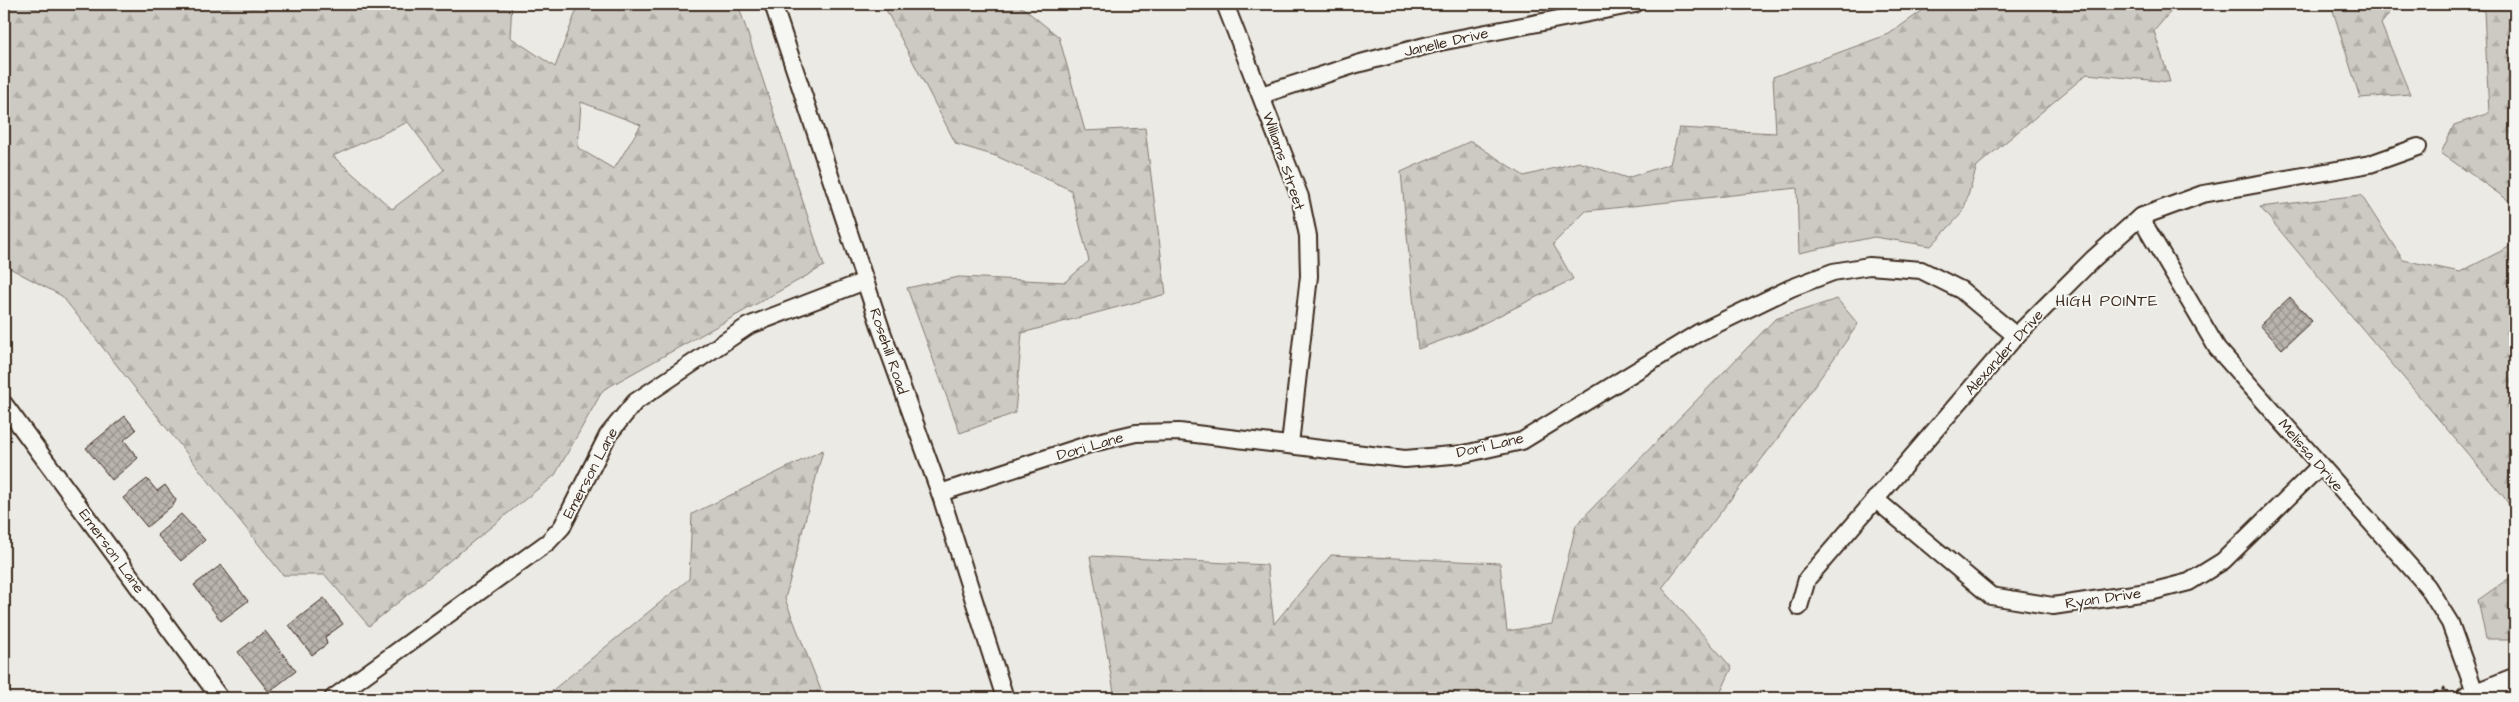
<svg xmlns="http://www.w3.org/2000/svg" width="2519" height="702" viewBox="0 0 2519 702" font-family="'Architects Daughter',sans-serif">
<style>
.forest{fill:url(#forest-firs);stroke:#847a71;fill-rule:evenodd}
.building{fill:url(#building-cross-hatch);stroke:#3b2a1e}
.lines{fill:none;stroke-linecap:round;stroke-linejoin:round}
.minor-casing{stroke:#3b2a1e;stroke-width:20}
.tertiary-casing{stroke:#3b2a1e;stroke-width:25}
.path{stroke:#3b2a1e;stroke-width:3;stroke-dasharray:4 4;stroke-linecap:butt}
.minor{stroke:#f6f6f2;stroke-width:16}
.tertiary{stroke:#f6f6f2;stroke-width:21}
.labels{text-anchor:middle;stroke-width:4;stroke-linejoin:round;paint-order:stroke}
.street-label{font-size:15px;fill:#3b2a1e;stroke:#f6f6f2}
.neighbourhood-label{font-size:16px;letter-spacing:1px;fill:#3b2a1e;stroke:#f6f6f2}
</style>
<defs>
<pattern id="forest-firs" width="22" height="20" patternUnits="userSpaceOnUse" patternTransform="scale(1.25)"><rect width="22" height="20" fill="#cdcac4"/><path d="M5 1l3.5 6h-7zM16 11l3.5 6h-7z" fill="#b1aea8"/></pattern>
<pattern id="building-cross-hatch" width="8" height="8" patternUnits="userSpaceOnUse" patternTransform="scale(1.25)"><rect width="8" height="8" fill="#bab4ae"/><path d="M0 0l8 8M0 8l8-8" fill="none" stroke="#98938d"/></pattern>
</defs>
<rect width="100%" height="100%" fill="#ebeae5"/>
<filter id="ink" filterUnits="userSpaceOnUse"><feTurbulence type="fractalNoise" baseFrequency=".02" numOctaves="2"/><feDisplacementMap in="SourceGraphic" scale="10" xChannelSelector="R" yChannelSelector="G"/><feConvolveMatrix kernelMatrix="1 2 1 2 8 2 1 2 1" color-interpolation-filters="sRGB"/></filter>
<g filter="url(#ink)">
<g class="forest">
<path d="M 4,4 L 512,4 L 510,37 L 555,67 L 579,4 L 738,4 L 824,266 L 603,390 L 555,475 L 369,626 L 325,575 L 283,575 L 62,296 L 4,265 ZM 581,102 L 641,125 L 614,169 L 578,148 ZM 408,122 L 444,170 L 392,209 L 333,156 Z"/>
<polygon points="883,4 1018,4 1059,37 1085,131 1145,128 1166,294 1022,333 1015,413 960,433 907,288 959,277 1065,282 1089,261 1071,190 996,156 956,144"/>
<polygon points="1932,4 2177,4 2154,31 2170,82 2087,74 1977,166 1963,212 1931,246 1874,237 1799,253 1797,188 1586,211 1553,244 1573,279 1470,330 1418,349 1401,172 1471,141 1524,176 1579,162 1627,178 1670,164 1679,128 1776,133 1773,77 1889,34"/>
<polygon points="2331,4 2396,4 2381,24 2410,94 2360,98"/>
<polygon points="2468,4 2515,4 2515,205 2441,153 2454,125 2489,113 2484,11"/>
<polygon points="2361,195 2403,260 2460,272 2509,247 2515,211 2515,514 2504,497 2260,207"/>
<polygon points="1837,299 1858,324 1778,438 1662,588 1732,668 1718,698 1115,698 1090,556 1267,565 1274,624 1331,555 1500,563 1507,631 1552,624 1576,525 1775,319"/>
<polygon points="823,450 785,599 824,698 543,698 689,579 692,514"/>
<polygon points="2515,574 2515,639 2486,639 2478,600"/>
</g>
<g class="building">
<polygon points="2290,297 2312,321 2282,349 2260,325"/>
<polygon points="125,416 136,430 124,440 138,458 112,480 86,448"/>
<polygon points="147,479 157,491 165,485 176,500 174,504 147,527 123,498"/>
<polygon points="181,514 205,540 181,561 157,535"/>
<polygon points="221,565 248,601 221,621 194,585"/>
<polygon points="324,598 343,624 325,637 327,644 312,655 289,625"/>
<polygon points="265,631 296,671 269,692 238,652"/>
</g>
<g class="lines">
<defs>
<g id="minor">
<polyline points="773,4 882,332 940,493 1005,698"/>
<polyline points="1225,4 1300,197 1308,236 1309,276 1290,444"/>
<polyline points="1261,95 1357,64 1440,42 1635,4"/>
<polyline points="2140,217 2217,348 2427,586 2450,623 2476,695"/>
<polyline points="4,404 220,698"/>
<polyline points="940,493 1093,443 1136,433 1179,432 1405,459 1464,454 1522,441 1698,333 1791,288 1833,272 1869,266 1921,270 1961,290 2016,336"/>
<polyline points="1875,499 1991,596 2053,606 2154,591 2189,582 2223,561 2320,466"/>
<polyline points="1799,607 1807,579 2016,336 2093,259 2140,217 2203,194 2370,164 2418,147"/>
<polyline points="333,698 548,542 562,527 608,435 635,402 748,326 865,281"/>
</g>
<polyline id="tertiary" points="2467,698 2515,679"/>
</defs>
<use href="#minor" class="minor-casing"/>
<use href="#tertiary" class="tertiary-casing"/>
<polyline class="path" points="2419,698 2448,688"/>
<use href="#minor" class="minor"/>
<use href="#tertiary" class="tertiary"/>
</g>
</g>
<g class="labels">
<g class="street-label">
<text transform="translate(1446 42) rotate(-13)" y="5">Janelle Drive</text>
<text transform="translate(1284 161) rotate(71)" y="5">Williams Street</text>
<text transform="translate(889 351) rotate(71)" y="5">Rosehill Road</text>
<text transform="translate(2004 352) rotate(-48)" y="5">Alexander Drive</text>
<text transform="translate(1490 445) rotate(-13)" y="5">Dori Lane</text>
<text transform="translate(1090 446) rotate(-16)" y="5">Dori Lane</text>
<text transform="translate(2311 455) rotate(49)" y="5">Melissa Drive</text>
<text transform="translate(590 473) rotate(-62)" y="5">Emerson Lane</text>
<text transform="translate(112 551) rotate(54)" y="5">Emerson Lane</text>
<text transform="translate(2103 598) rotate(-8)" y="5">Ryan Drive</text>
</g>
<g class="neighbourhood-label">
<text x="2107" y="306">HIGH POINTE</text>
</g>
</g>
<rect width="2519" height="702" fill="none" stroke="#f6f6f2" stroke-width="20"/>
<rect x="10" y="10" width="2499" height="682" fill="none" stroke="#3b2a1e" stroke-width="2" filter="url(#ink)"/>
</svg>
